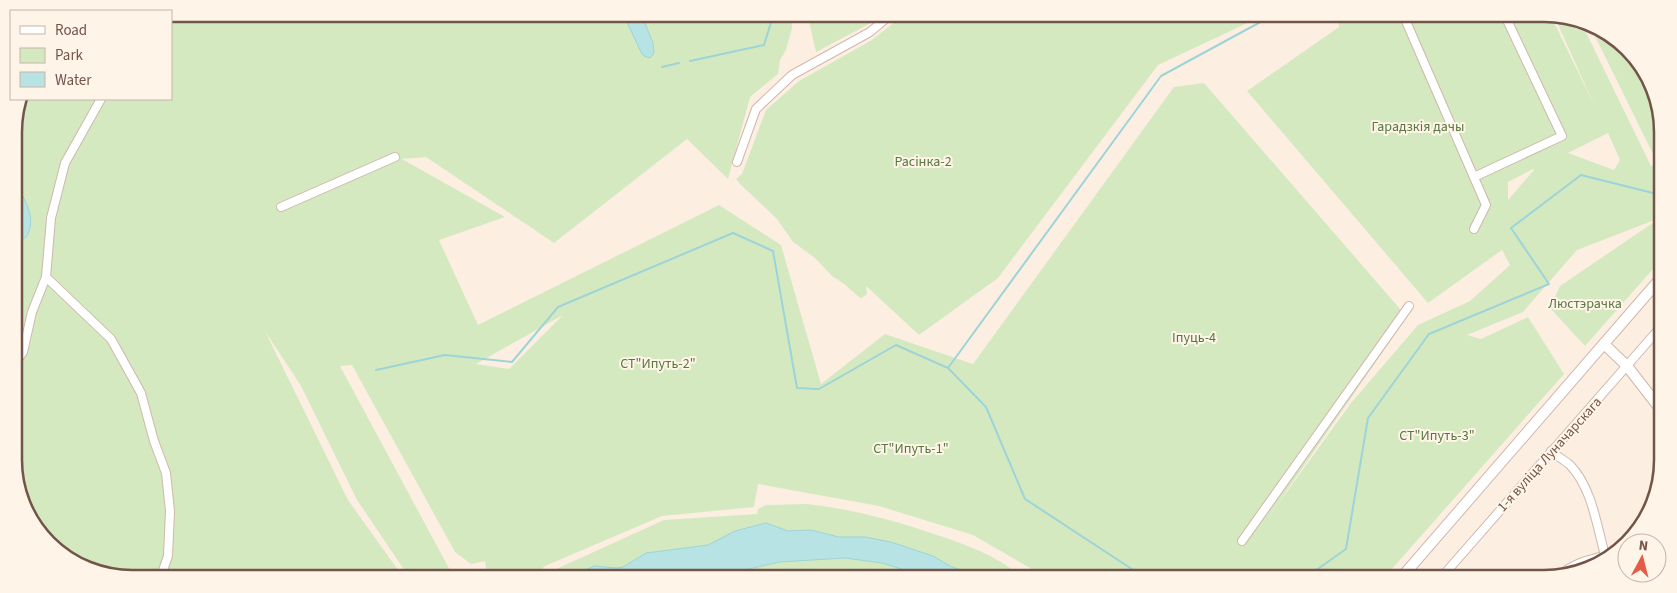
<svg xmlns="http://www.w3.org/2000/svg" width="1677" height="593" viewBox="0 0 1677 593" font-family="'Source Sans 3',sans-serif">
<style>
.green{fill:#d5e9c1;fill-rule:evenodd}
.water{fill:#b7e3e5;stroke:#9dd4d7}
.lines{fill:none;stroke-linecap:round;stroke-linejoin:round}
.stream{stroke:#9dd4d7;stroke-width:2}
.minor-casing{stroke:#cfb8ac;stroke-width:10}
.tertiary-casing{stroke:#cfb8ac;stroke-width:12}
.minor{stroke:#fff;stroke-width:8}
.tertiary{stroke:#fff;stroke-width:10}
.labels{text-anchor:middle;stroke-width:4;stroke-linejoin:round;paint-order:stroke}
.park-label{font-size:14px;fill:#577941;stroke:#fff4e8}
.street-label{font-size:14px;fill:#735449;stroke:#fff4e8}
.rim{fill:none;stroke:#735449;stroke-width:2.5}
</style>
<rect width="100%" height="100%" fill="#fcefe2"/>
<g class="green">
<path d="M 171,14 L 791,17 L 792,28 L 786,50 L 780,60 L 778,74 L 750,97 L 728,179 L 687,139 L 554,243 L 426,157 L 402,159 L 505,217 L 439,240 L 478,325 L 719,205 L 781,245 L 821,384 L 885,334 L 973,364 L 1174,87 L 1204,83 L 1407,317 L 1270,515 L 1351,403 L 1418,325 L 1470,301 L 1510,265 L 1502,250 L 1428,303 L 1247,91 L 1339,27 L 1338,19 L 1553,20 L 1595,107 L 1556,20 L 1580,20 L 1651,166 L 1662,167 L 1660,261 L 1585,346 L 1550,308 L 1560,286 L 1660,218 L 1577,250 L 1523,312 L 1467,335 L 1481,339 L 1528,317 L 1564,374 L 1384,578 L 1043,577 L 1042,575 L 973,535 L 879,506 L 758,484 L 754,507 L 662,516 L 545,566 L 535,575 L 487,575 L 485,561 L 471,564 L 455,552 L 352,365 L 340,366 L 451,572 L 463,575 L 407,574 L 357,500 L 301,386 L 265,331 L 348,500 L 401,574 L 94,573 L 43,539 L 16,484 L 14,124 L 21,99 L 171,99 ZM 1608,133 L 1620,160 L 1614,170 L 1568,153 ZM 1533,169 L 1534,170 L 1508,200 L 1508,182 ZM 563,315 L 509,369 L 476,364 Z"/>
<polygon points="808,17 879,17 871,23 816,52"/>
<polygon points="901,17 1256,19 1158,65 998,278 919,335 866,286 867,294 862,298 859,297 844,284 832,276 815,258 793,242 777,219 740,184 736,179 742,174 766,110 799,81 872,40"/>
<polygon points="1589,24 1634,54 1662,116 1662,142 1653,154"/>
<path d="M 807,504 C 852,509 897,521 940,536 C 969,546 998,556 1021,577 L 543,575 L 664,520 L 757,514 L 758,509 L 766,505 Z"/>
</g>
<g class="water">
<polygon points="624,16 642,16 653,43 654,53 650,58 644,56 642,54"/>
<path d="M 14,182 C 24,197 36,216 28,234 C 25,240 21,241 15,239 Z"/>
<polygon points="766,523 788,531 811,530 839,537 865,537 891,542 933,556 950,566 980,577 924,576 882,563 845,558 780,562 748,569 736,576 576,575 594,566 617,568 623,567 646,553 708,545 735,531"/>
</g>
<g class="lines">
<g class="stream">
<polyline points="690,61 764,45 773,16"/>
<polyline points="662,67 679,63"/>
<polyline points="948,368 1161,76 1266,19"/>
<polyline points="376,370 445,355 512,362 558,307 733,233 773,251 797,388 819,389 896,345 948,368 986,407 1025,499 1144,577"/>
<polyline points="1305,578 1346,549 1368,418 1429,334 1549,284 1511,228 1581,175 1661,195"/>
</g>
<defs>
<g id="minor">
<polyline points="1405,19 1486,205 1474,229"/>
<polyline points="101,99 65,163 51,218 46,277 111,339 141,393 154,441 166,473 170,511 168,556 162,573"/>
<polyline points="737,162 756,109 792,75 870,32 888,17"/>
<polyline points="1474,177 1562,136 1507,20"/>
<polyline points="281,207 395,157"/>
<polyline points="15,363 23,352 32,312 46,277"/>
<path d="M 1551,451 C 1557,456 1564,460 1570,465 C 1593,489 1597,528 1606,559"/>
<polyline points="1242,541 1409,306"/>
<path d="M 1558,577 C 1574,561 1598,558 1619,552"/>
<polyline points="1440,579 1659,329"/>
</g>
<g id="tertiary">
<polyline points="1604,344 1627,366 1658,406"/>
<polyline points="1401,578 1660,279"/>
</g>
</defs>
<use href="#minor" class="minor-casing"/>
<use href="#tertiary" class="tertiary-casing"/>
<use href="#minor" class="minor"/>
<use href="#tertiary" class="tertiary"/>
</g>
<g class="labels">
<g class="park-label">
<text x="1418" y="131">Гарадзкія дачы</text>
<text x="923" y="166">Расінка-2</text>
<text x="1585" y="308">Люстэрачка</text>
<text x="1194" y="342">Іпуць-4</text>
<text x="658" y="368">СТ"Ипуть-2"</text>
<text x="1437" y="440">СТ"Ипуть-3"</text>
<text x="911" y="453">СТ"Ипуть-1"</text>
</g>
<g class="street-label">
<text transform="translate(1549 454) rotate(-48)" y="5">1-я вуліца Луначарскага</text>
</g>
</g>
<path d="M0 0H1677V593H0ZM132 22H1544A110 110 0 0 1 1654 132V460A110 110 0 0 1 1544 570H132A110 110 0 0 1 22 460V132A110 110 0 0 1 132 22Z" fill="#fff4e8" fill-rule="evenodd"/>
<path class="rim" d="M132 22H1544A110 110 0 0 1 1654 132V460A110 110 0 0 1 1544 570H132A110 110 0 0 1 22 460V132A110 110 0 0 1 132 22Z"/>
<rect x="10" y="10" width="162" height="90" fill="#fff4e8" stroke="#c7b4a8"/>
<rect x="20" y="26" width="25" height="8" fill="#ffffff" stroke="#c7b4a8"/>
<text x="55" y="35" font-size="15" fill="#735449">Road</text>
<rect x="20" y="48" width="25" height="15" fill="#d5e9c1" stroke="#c7b4a8"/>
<text x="55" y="60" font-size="15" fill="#735449">Park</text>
<rect x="20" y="72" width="25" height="15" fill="#b7e3e5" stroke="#c7b4a8"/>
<text x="55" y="85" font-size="15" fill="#735449">Water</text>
<g transform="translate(1642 558) rotate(7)"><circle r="24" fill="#fff4e8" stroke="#c7b4a8"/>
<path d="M0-4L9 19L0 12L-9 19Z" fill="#e65b47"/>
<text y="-8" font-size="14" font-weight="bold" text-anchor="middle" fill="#735449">N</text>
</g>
</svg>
